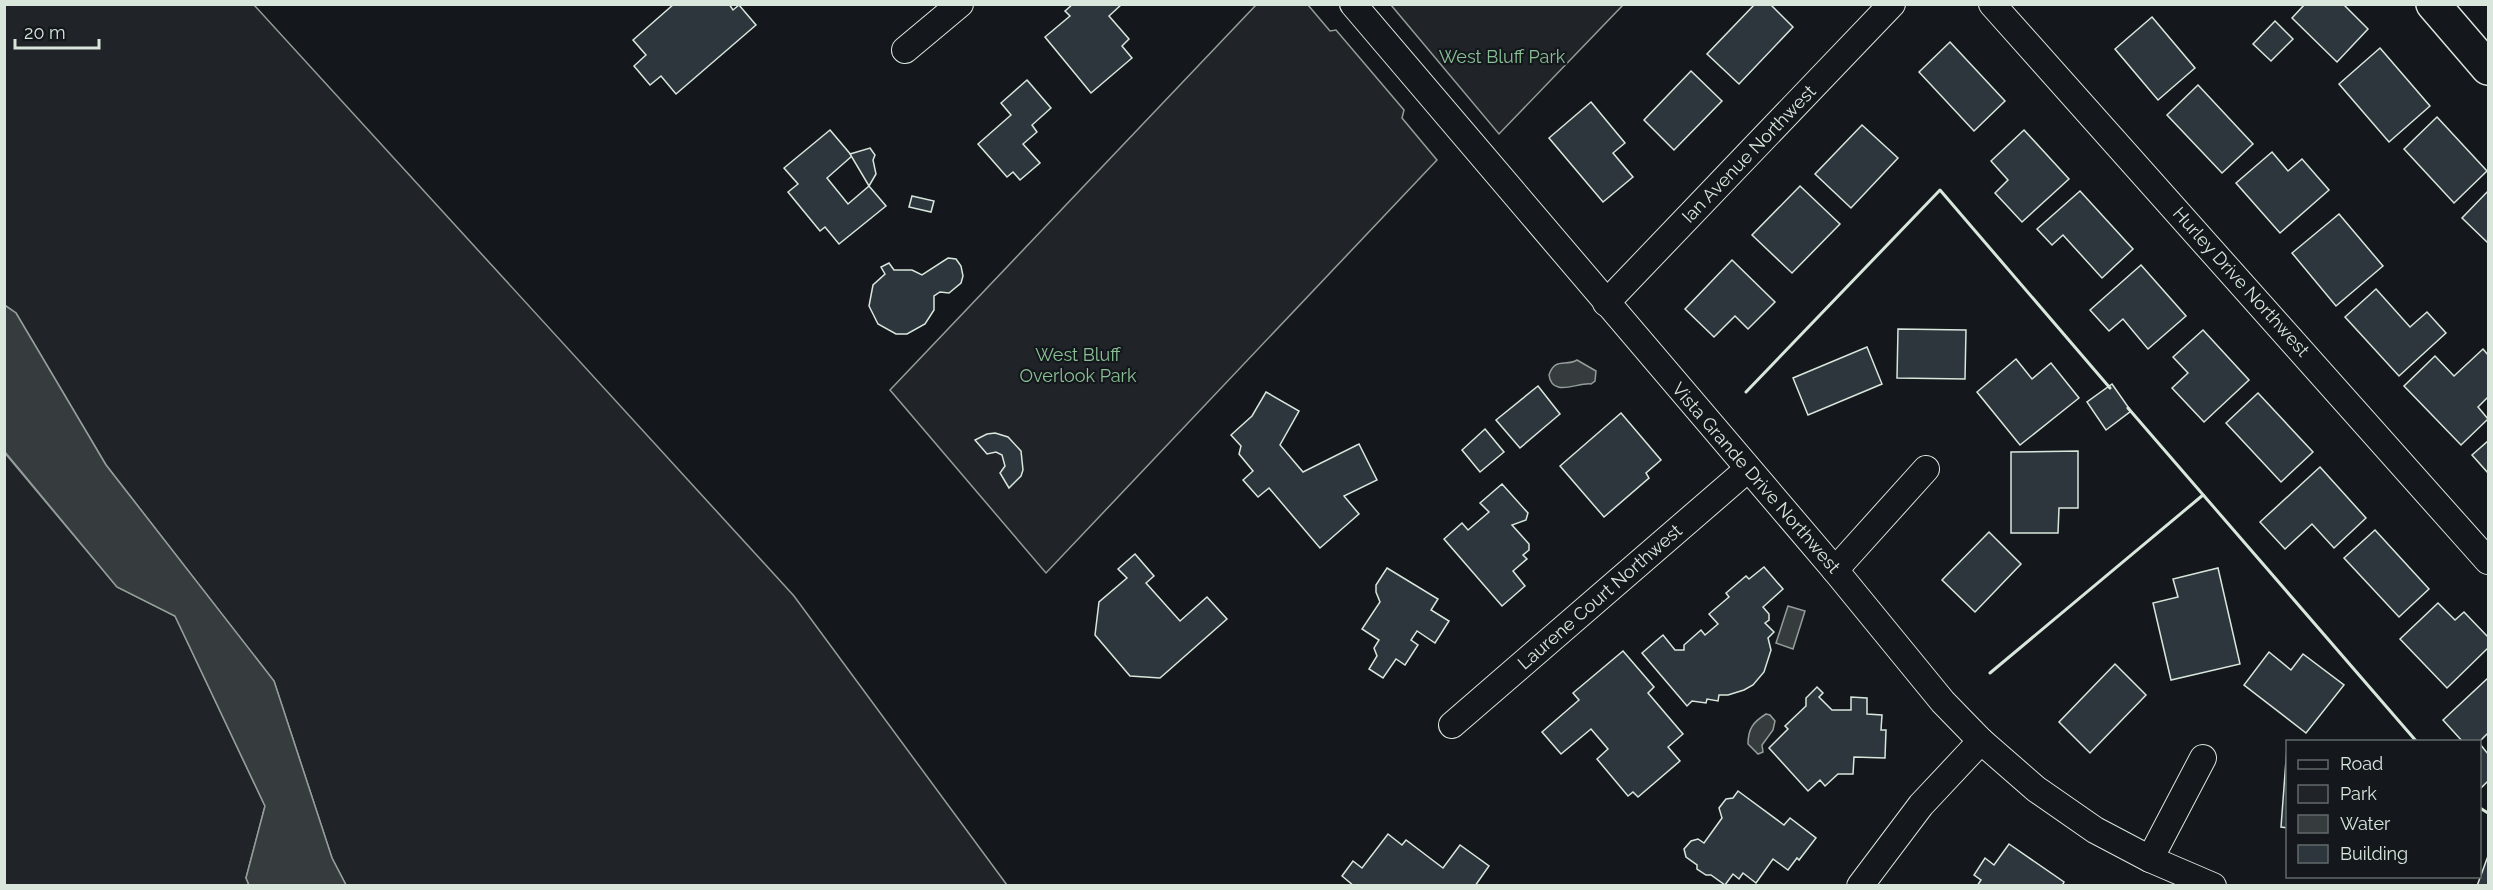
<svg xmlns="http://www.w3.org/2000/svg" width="2493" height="890" viewBox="0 0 2493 890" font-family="Raleway,sans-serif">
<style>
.green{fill:#202428;stroke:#939e99;stroke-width:1.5}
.water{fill:#363b3e;stroke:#939e99;stroke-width:1.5}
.building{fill:#2c363c;stroke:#d8e6dc;stroke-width:1.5}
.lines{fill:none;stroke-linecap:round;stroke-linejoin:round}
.street-casing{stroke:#d8e6dc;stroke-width:28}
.secondary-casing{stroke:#d8e6dc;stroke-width:36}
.street{stroke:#14181c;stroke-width:26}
.secondary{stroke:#14181c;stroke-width:33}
.wall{stroke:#d8e6dc;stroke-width:3}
.labels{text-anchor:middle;stroke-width:4.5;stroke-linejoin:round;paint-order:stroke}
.park-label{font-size:18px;fill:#8ac095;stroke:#14181c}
.street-label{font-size:18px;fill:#d8e6dc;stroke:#14181c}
</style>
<rect width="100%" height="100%" fill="#14181c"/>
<g class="green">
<polygon points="5,5 254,5 794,596 1007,885 346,885 332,858 274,681 106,465 16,313 5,305"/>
<polygon points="1256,5 1308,5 1330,31 1336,30 1404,110 1402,118 1437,160 1046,573 890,390"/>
<polygon points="1391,5 1623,5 1499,134"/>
<polygon points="4,452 117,587 175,616 265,806 246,878 249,885 5,885"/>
</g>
<g class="water">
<polygon points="4,305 16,313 106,465 274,681 332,858 346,885 249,885 246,878 265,806 175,616 117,587 5,452"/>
<path d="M 1577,360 L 1596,371 L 1595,381 L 1591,384 C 1578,382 1552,398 1549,375 C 1555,357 1565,367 1577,360 Z"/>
<polygon points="1788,606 1805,611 1793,649 1776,643"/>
<path d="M 1766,714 L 1770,715 L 1775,721 L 1773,730 L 1762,745 L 1763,752 L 1758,754 L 1748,744 C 1748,729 1753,722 1766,714 Z"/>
</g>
<g class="building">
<polygon points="674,4 729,4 733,10 739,5 756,25 676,94 661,76 650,85 634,66 646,55 633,40"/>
<polygon points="1073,4 1122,4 1109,16 1129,39 1122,46 1132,58 1091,93 1045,37 1070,16 1065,11"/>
<polygon points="1755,4 1770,4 1793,27 1739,84 1707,54"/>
<polygon points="2305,4 2343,4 2368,29 2337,62 2292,18"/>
<polygon points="2152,17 2195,68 2158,100 2115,49"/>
<polygon points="2275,21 2293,39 2271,61 2253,44"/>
<polygon points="1950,42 2005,101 1974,131 1919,72"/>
<polygon points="2380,48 2430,106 2389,142 2339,84"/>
<polygon points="1691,71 1722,101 1674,150 1644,120"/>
<polygon points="1027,80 1051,108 1032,125 1037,132 1023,144 1040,163 1020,180 1013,172 1007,177 978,144 1011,115 1001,103"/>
<polygon points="2198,85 2253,144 2222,173 2167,115"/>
<polygon points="1591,102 1625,143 1613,153 1633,177 1603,202 1549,138"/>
<polygon points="2437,117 2487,171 2454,203 2404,149"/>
<polygon points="1862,125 1898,158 1851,208 1815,174"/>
<polygon points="830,130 852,156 827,178 848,204 869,186 886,206 839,244 825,227 820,231 788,192 798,184 784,168"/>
<polygon points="2024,130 2069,179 2022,222 1995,193 2008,180 1991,161"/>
<polygon points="870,148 875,155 873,160 876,174 869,186 850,154"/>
<polygon points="2272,152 2288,171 2302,159 2329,190 2280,233 2236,183"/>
<polygon points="1800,186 1840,224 1792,273 1752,235"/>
<polygon points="2080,191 2133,249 2102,278 2063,235 2052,245 2037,229"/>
<polygon points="2488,191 2488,243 2462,218"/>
<polygon points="912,196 934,201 931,212 909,207"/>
<polygon points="2339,214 2383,266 2336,306 2292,253"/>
<polygon points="948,258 956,259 961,266 963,276 961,283 949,293 940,292 934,296 934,310 925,324 907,334 896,334 878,324 869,306 873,285 885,274 881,267 889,263 894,270 912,270 922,275"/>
<polygon points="1732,260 1775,302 1748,329 1735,316 1714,337 1685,309"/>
<polygon points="2141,265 2186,316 2148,349 2123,319 2109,331 2090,310"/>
<polygon points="2376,289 2410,327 2427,312 2446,333 2399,376 2345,317"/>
<polygon points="1898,329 1966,330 1965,379 1897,378"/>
<polygon points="2203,330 2249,380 2204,422 2172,388 2188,373 2173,357"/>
<polygon points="1867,347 1882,384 1808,415 1793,378"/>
<polygon points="2483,349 2488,355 2488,397 2478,407 2488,419 2461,445 2404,386 2435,356 2454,376"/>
<polygon points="2016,359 2032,379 2051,363 2079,398 2020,445 1977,392"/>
<polygon points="2112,384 2131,411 2106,430 2087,402"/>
<polygon points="1538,386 1560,414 1520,448 1496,420"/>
<polygon points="1266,392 1299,411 1280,445 1303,472 1359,444 1377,480 1344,496 1359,514 1320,548 1269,488 1258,497 1243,480 1253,471 1239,454 1241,446 1231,435 1252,416"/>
<polygon points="2258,393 2313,452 2281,482 2226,423"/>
<polygon points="1621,413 1661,460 1646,473 1649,478 1604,517 1560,466"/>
<polygon points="1485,429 1504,452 1480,472 1462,450"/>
<polygon points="995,433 1008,437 1021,451 1023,470 1021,476 1009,488 1000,473 1005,466 1002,455 996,452 987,454 975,440 987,434"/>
<polygon points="2488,441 2488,473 2472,455"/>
<polygon points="2078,451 2078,508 2059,508 2058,533 2011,533 2011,452"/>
<polygon points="2320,467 2366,518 2334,548 2312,524 2285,549 2260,522"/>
<polygon points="1502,484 1528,513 1526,520 1512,525 1529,544 1529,550 1523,555 1527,559 1513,571 1525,586 1502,606 1444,539 1462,523 1468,530 1489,512 1480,503"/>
<polygon points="2375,530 2429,589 2399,617 2344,558"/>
<polygon points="1989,532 2021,564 1975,612 1942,580"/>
<polygon points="1135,554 1154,576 1146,583 1180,621 1207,597 1227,619 1160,678 1130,676 1095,635 1099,602 1127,578 1118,569"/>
<polygon points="1764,567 1783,589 1763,607 1769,614 1769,620 1765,623 1774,632 1768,638 1771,650 1764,672 1753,685 1744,690 1728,695 1719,695 1718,701 1707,699 1706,703 1692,701 1687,706 1642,653 1663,635 1675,650 1684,650 1684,645 1701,630 1705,635 1718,624 1709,614 1729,597 1726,593 1746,576 1749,579"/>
<polygon points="1387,568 1438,599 1431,610 1449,621 1435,643 1417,631 1411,640 1418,645 1405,665 1396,659 1383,678 1369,669 1377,656 1374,648 1379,640 1362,629 1380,602 1376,592 1376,585"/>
<polygon points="2218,568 2240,664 2171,680 2153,603 2178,597 2173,579"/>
<polygon points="2438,603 2455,620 2464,612 2488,637 2488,648 2447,688 2400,639"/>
<polygon points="1623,651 1654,687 1648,693 1683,734 1668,747 1680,761 1638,797 1633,792 1628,796 1597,759 1608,749 1591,729 1561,754 1542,732 1579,700 1573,693"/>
<polygon points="2269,652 2291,670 2303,654 2344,685 2306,733 2244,685"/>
<polygon points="2115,664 2146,695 2090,753 2059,722"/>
<polygon points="2488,678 2488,733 2479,742 2463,742 2443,720"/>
<polygon points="1817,687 1823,693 1819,697 1832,710 1851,710 1851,697 1867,698 1867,714 1882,715 1881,730 1886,730 1885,758 1854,757 1853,774 1838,774 1825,786 1820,780 1808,791 1769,748 1788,729 1785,726 1806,706 1806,698"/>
<polygon points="2480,744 2488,754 2488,781 2480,789"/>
<polygon points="2287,747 2288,747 2288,828 2281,827"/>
<polygon points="1738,791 1784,825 1790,818 1816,838 1799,860 1797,858 1788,870 1773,859 1756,883 1743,873 1739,879 1733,874 1725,885 1711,875 1706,875 1697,869 1697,865 1686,857 1684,849 1691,841 1698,839 1704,843 1722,818 1719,808 1726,799 1733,798"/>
<polygon points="1388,834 1402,845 1406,840 1443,868 1460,845 1489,866 1475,886 1354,886 1342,876 1353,861 1362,868"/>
<polygon points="2009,844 2064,882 2062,886 1977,886 1981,880 1974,875 1985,858 1994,865"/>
<polygon points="2488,856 2488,886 2477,886"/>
</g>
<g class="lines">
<defs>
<g id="street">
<polyline points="1353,4 1835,570 1943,702 1981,741 2036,789 2095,830 2150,859 2213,886"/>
<polyline points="1992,4 2488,561"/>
<polyline points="905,50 960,4"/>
<polyline points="1606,303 1892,4"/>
<polyline points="1835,570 1926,469"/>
<polyline points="1452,725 1748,469"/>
<polyline points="2150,859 2203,758"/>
<polyline points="1860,886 1921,805 1981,741"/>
</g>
<polyline id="secondary" points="2433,4 2488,68"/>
</defs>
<use href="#street" class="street-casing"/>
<use href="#secondary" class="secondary-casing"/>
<use href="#street" class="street"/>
<use href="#secondary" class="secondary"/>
<g class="wall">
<polyline points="1746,392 1940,190 2110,388"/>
<polyline points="2128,408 2417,742"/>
<polyline points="1990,673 2203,495"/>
<polyline points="2480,808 2488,813"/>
</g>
</g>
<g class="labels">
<g class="park-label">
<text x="1502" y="63">West Bluff Park</text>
<text x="1078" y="361">West Bluff<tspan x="1078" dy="21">Overlook Park</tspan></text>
</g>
<g class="street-label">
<text transform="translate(1749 154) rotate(-46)" y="6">Ian Avenue Northwest</text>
<text transform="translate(2241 282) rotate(48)" y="6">Hurley Drive Northwest</text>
<text transform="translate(1756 478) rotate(49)" y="6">Vista Grande Drive Northwest</text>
<text transform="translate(1600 597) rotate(-41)" y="6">Laurene Court Northwest</text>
</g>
</g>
<rect width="2493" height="890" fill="none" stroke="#d8e6dc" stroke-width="12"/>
<rect x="2286" y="740" width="195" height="138" fill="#14181c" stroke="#626a69" stroke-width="1.5"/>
<rect x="2298" y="760" width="30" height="9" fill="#14181c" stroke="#626a69" stroke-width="1.5"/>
<text x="2340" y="770" font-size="18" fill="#d8e6dc">Road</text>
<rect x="2298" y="785" width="30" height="18" fill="#202428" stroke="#626a69" stroke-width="1.5"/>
<text x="2340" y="800" font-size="18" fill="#d8e6dc">Park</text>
<rect x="2298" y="815" width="30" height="18" fill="#363b3e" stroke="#626a69" stroke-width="1.5"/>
<text x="2340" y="830" font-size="18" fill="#d8e6dc">Water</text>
<rect x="2298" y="845" width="30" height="18" fill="#2c363c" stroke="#626a69" stroke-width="1.5"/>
<text x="2340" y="860" font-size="18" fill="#d8e6dc">Building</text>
<path d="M15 39v9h84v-9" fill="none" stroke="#d8e6dc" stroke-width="3"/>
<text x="24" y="39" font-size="18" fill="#d8e6dc" stroke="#14181c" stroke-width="4.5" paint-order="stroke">20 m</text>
</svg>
